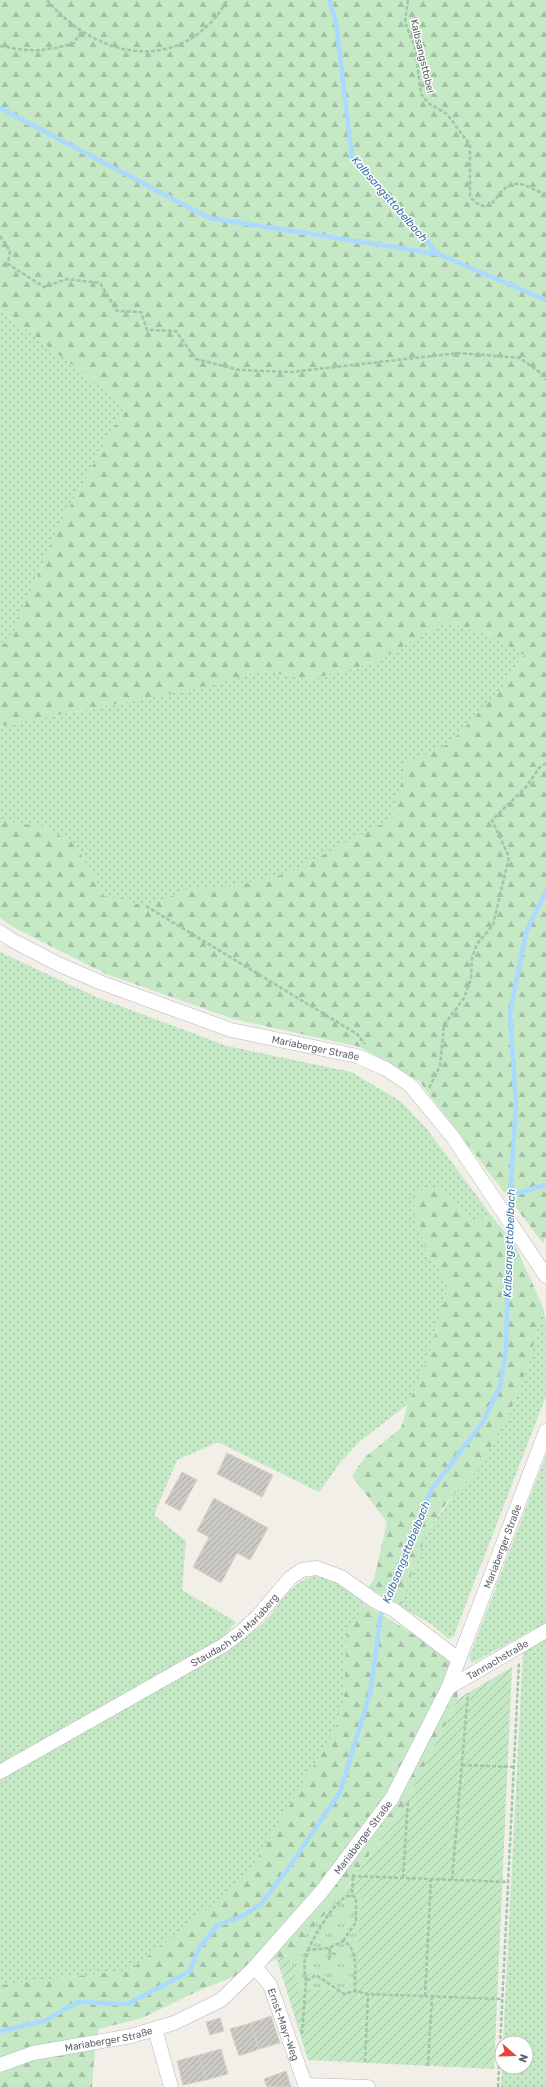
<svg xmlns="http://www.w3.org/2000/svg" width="546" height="2087" viewBox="0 0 546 2087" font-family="Rubik,sans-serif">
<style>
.grass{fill:url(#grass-dots)}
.forest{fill:url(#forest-firs)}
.park{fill:url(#park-tufts)}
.garden{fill:url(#garden-furrows)}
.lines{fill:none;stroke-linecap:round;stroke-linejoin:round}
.stream{stroke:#aadaff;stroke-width:4.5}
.building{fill:url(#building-hatch);stroke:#d6d1c6}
.minor-casing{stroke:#b5b8bc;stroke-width:15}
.path{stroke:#9cc7a9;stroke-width:2.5;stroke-dasharray:4 2;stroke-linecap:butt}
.minor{stroke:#fff;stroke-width:14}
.labels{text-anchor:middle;stroke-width:3;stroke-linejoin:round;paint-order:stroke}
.street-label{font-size:10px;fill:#5f6368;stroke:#fff}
.water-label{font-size:11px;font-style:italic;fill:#4174aa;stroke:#fff}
</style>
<defs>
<pattern id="grass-dots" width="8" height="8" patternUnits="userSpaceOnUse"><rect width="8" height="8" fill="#c5e8c5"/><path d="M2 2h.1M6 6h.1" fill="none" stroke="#a3c0a4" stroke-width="1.8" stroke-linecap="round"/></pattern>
<pattern id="forest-firs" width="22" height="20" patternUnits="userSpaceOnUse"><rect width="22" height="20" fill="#c5e8c5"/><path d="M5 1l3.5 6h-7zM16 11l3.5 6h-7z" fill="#a3c0a4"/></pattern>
<pattern id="park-tufts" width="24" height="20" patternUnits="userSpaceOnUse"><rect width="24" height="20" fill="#c5e8c5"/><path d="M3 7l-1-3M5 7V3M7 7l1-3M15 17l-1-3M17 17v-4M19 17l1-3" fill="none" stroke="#a3c0a4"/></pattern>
<pattern id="garden-furrows" width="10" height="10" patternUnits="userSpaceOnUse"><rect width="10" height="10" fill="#c5e8c5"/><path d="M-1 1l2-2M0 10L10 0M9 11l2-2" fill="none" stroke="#a3c0a4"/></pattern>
<pattern id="building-hatch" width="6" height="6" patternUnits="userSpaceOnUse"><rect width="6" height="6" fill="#cccac5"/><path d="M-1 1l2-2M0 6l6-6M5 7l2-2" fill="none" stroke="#a9a8a4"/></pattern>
</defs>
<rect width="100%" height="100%" fill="#f1efe8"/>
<g class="grass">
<polygon points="0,310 126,406 60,524 8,645 0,642"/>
<polygon points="445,622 489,635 524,654 501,689 450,743 406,764 392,819 286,874 235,886 188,890 146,906 104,896 75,844 44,827 0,820 0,726 190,690 262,671 311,679 374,663"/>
<polygon points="0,952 96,997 227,1046 351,1072 400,1101 426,1128 491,1215 471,1223 443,1188 414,1216 429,1257 449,1283 429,1356 408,1404 359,1442 340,1463 319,1492 218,1442 177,1460 154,1515 186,1541 182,1590 236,1622 220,1641 0,1764"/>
<polygon points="543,1307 546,1322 546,1396 454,1635 449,1639 431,1624 400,1606 426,1534 508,1417 529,1363"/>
<polygon points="546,1455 546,1623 472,1663 469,1658"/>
<path d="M 315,1576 L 338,1581 L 365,1604 L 347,1633 L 344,1698 L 335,1731 L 244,1880 L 130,1970 L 0,1985 L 0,1776 L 245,1637 C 251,1633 258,1628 263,1623 C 280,1607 289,1581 315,1576 Z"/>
<polygon points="546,1639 546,2087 501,2087 502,2067 526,2067 526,2043 503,2043 523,1652"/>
</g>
<g class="forest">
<polygon points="0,0 546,0 546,1237 543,1243 419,1081 360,1047 234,1019 106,974 17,929 0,918 0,820 44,827 75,844 104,896 146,906 187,890 235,886 286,874 392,819 406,764 450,743 501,689 524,655 489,635 445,622 374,663 311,679 262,671 190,690 0,726 0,642 8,644 60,524 126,406 0,310"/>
<polygon points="443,1188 471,1223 491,1215 515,1245 543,1307 529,1363 508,1417 477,1471 447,1502 426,1534 400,1606 368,1588 374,1579 387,1522 352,1476 364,1458 401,1428 408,1404 429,1356 449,1283 429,1257 414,1216 414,1190"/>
<polygon points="365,1604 454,1660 458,1699 406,1802 343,1893 355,1991 287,1955 198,1991 142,2018 99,2029 94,2059 92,2087 0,2087 0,1985 130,1970 244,1880 335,1731 344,1698 347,1633"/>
</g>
<polygon class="park" points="343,1894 361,1896 355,1991 308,1989 298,1992 296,1976 288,1955"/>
<polygon class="garden" points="512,1667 494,2069 308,2060 277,1959 288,1955 296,1976 299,1991 308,1989 354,1991 361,1896 343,1894 406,1802 458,1699"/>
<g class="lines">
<g class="stream">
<polyline points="329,0 336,22 352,157 438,254 546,300"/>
<polyline points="0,108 209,218 438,254"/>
<polyline points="511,1195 546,1185"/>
<polyline points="509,1214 516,1104 510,1013 526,932 546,891"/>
<polyline points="0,2031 44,2021 78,2002 128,2004 190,1971 199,1948 218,1925 243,1916 261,1904 288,1869 340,1792 370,1694 381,1615 401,1562 431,1490 483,1422 500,1386 506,1350 509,1228"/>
</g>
</g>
<g class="building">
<polygon points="227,1453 273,1475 262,1497 217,1474"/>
<polygon points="182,1472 197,1480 180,1511 165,1503"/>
<polygon points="214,1498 268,1528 250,1560 237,1553 221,1583 193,1567 209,1537 197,1531"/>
<polygon points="271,2016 280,2043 259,2049 251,2023"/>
<polygon points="220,2018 224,2031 210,2035 206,2022"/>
<polygon points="251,2023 259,2049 239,2056 230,2029"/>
<polygon points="221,2049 228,2074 206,2080 199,2055"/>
<polygon points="199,2055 206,2080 183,2085 177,2061"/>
<polygon points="286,2071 291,2087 267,2087 264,2079"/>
</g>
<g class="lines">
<defs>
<g id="minor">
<path id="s1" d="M 0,932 L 12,940 L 58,964 L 102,983 L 231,1030 L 357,1056 L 386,1069 L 410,1085 L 452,1136 L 546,1276"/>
<path id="s2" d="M 448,1688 L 546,1631"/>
<path id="s3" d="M 0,1772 L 224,1645 L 241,1632 L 257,1617 L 290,1578 L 302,1570 L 317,1568 L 341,1577 L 375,1601 L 394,1610 L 458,1659"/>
<path id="s4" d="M 255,1967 L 270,1985 L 306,2087"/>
<polyline points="155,2029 171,2087"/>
<path id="s5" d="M 0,2065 L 33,2053 L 131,2036 L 174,2023 L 221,2000 L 253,1969 L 322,1891 L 392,1798 L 448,1688 L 546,1431"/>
<polyline points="306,2085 368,2087"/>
</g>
</defs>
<use href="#minor" class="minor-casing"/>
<g class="path">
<path d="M 47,0 C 83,43 144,70 195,36 C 208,27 220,14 227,0"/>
<path d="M 408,0 L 405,22 L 415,48 L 421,94 L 428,103 L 447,114 L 470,145 L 470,197 C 494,222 494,188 514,184 C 524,182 536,192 546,194"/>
<path d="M 0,46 C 31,52 44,52 74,43 L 81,32"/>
<polyline points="0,236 10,251 8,264 44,287 67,279 100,283 117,311 141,312 147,330 176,331 196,359 239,370 291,372 459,353 520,358 542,374 546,380"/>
<polyline points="146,906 357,1034 365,1044"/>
<polyline points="429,1088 440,1066 444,1025 464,998 471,979 472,958 477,944 493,925 509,857 492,820 527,786 539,768 546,763"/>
<polyline points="462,1765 514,1767"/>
<polyline points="352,1876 508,1882"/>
<polyline points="403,1878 408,1800"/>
<polyline points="452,1880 468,1693"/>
<polyline points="343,1941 356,1922 356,1898 352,1895 353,1874"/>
<polyline points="329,1948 330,1951 336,1955"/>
<path d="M 308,1950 C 315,1935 336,1896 352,1895"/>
<polyline points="329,1960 330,1951"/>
<path d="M 306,1981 C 304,1970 303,1960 308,1950 L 329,1948 L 343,1941 C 360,1948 354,1976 355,1991"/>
<polyline points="425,1996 431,1879"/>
<polyline points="302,2034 306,1981 316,1975 344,1994 355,1991 368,1994 502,1999"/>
<polyline points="365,2062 368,1994"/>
<polyline points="428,2066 432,1997"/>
<polyline points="498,2087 519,1662"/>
</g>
<use href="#minor" class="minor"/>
</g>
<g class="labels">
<g class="street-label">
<text transform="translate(423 56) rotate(77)" y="4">Kalbsangsttobel</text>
<text dy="4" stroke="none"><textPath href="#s1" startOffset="338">Mariaberger Straße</textPath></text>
<text dy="4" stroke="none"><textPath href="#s5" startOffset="772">Mariaberger Straße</textPath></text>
<text dy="4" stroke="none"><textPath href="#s3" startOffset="275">Staudach bei Mariaberg</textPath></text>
<text dy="4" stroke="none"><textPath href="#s2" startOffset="57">Tannachstraße</textPath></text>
<text dy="4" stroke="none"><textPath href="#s5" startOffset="448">Mariaberger Straße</textPath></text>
<text dy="4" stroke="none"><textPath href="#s4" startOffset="65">Ernst-Mayr-Weg</textPath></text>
<text dy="4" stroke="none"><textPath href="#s5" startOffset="112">Mariaberger Straße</textPath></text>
</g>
<g class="water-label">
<text transform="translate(390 199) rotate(49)" y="4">Kalbsangsttobelbach</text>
<text transform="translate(509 1243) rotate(-88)" y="4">Kalbsangsttobelbach</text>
<text transform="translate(406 1552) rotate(-68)" y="4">Kalbsangsttobelbach</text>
</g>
</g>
<g transform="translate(514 2055) rotate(110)"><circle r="19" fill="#ffffff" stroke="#bfc1c3"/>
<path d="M0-3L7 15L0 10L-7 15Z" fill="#ea4335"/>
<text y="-6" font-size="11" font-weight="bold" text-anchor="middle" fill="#5f6368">N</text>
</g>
</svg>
